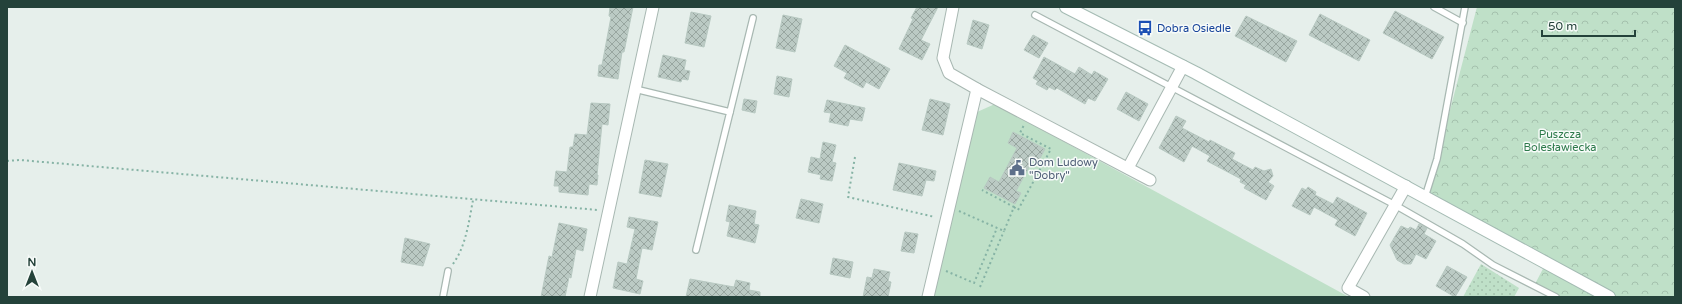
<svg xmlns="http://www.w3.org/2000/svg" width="1682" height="304" viewBox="0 0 1682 304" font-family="'Varela Round',sans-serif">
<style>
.grass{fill:url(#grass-dots)}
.forest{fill:url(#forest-crowns)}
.garden{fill:#bfe0c8}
.building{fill:url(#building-cross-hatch);stroke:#b8c9c2}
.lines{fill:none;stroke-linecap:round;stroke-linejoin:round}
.service-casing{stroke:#a8b8b2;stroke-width:8}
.minor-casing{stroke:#a8b8b2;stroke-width:13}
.secondary-casing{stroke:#a4bbb3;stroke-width:14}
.path{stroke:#86b3a5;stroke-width:2;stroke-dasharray:2 3;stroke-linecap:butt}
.service{stroke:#fff;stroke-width:5.5}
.minor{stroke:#fff;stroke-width:11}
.secondary{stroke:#fff;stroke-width:12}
.labels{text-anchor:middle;stroke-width:3;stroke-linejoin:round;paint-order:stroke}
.transit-label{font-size:11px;fill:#164399;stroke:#f7fbf9;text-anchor:start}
.park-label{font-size:11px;fill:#2d7a4b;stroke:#f7fbf9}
.service-label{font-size:11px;fill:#4e5e75;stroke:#f7fbf9;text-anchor:start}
</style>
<defs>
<pattern id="grass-dots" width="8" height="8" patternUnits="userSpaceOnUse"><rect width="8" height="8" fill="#bfe0c8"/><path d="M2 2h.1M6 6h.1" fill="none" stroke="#a4c1ad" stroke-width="1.8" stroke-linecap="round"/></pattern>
<pattern id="forest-crowns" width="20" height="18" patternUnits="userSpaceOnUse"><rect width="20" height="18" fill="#bfe0c8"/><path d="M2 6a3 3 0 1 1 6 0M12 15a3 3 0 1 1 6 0" fill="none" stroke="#a4c1ad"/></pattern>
<pattern id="building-cross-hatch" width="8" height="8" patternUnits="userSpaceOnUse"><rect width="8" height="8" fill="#bbcac4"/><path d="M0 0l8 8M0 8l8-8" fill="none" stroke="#98a6a0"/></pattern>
</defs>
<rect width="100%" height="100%" fill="#e6efeb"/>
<polygon class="grass" points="1481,264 1519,288 1514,297 1463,297"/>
<polygon class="forest" points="1477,7 1675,7 1675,297 1559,297 1535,284 1546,263 1427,198"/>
<polygon class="garden" points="995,104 1349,297 934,297 977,112"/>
<g class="building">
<polygon points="610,7 633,7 624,52 622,52 618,79 598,76 599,65 602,65 611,17 609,16"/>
<polygon points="917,7 938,7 921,40 930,44 922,60 899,49 913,19 911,18"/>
<polygon points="1395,11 1444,37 1432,59 1383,33"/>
<polygon points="691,12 711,16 704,47 685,43"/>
<polygon points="1320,14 1370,40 1359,61 1309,35"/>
<polygon points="783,15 802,19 795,52 776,48"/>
<polygon points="1246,16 1297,41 1286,62 1235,36"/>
<polygon points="973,20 989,25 982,49 967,44"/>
<polygon points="1033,35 1048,43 1039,58 1024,50"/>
<polygon points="845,45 890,69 879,89 866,82 863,88 844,78 847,73 834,66"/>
<polygon points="663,55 686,60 684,70 690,71 688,80 682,79 681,82 658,77"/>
<polygon points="1044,57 1075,74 1079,67 1092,75 1094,71 1108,79 1095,101 1088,98 1085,104 1057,88 1055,90 1049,87 1047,90 1036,84 1038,81 1033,78"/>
<polygon points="777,76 792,79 789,97 774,94"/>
<polygon points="1126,92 1148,104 1139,121 1117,109"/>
<polygon points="744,99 757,101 755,113 742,110"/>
<polygon points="930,99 950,104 943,135 922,130"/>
<polygon points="827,100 865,108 862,121 850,119 848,126 829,122 831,113 824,112"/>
<polygon points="591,103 610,104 608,125 602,124 597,175 598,175 597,185 589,184 588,195 559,192 559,186 554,186 556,171 567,172 570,147 573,147 575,134 587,135"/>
<polygon points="1176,116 1186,121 1182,128 1209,142 1210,140 1235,153 1232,159 1253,170 1255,167 1264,171 1271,169 1273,176 1268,182 1274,186 1266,200 1244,188 1246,185 1240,182 1241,179 1207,161 1210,156 1192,146 1184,162 1159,148"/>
<polygon points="1013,132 1045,149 1039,160 1034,158 1016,191 1021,193 1015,204 984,188 990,177 999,182 1017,148 1008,143"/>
<polygon points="823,142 836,145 832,162 836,163 832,181 820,179 821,175 808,172 811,157 820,159"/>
<polygon points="645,160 668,164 661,197 639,193"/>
<polygon points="899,163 936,171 934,181 926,180 922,196 893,190"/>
<polygon points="1308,187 1316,192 1315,195 1333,204 1337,197 1367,213 1355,236 1335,225 1338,220 1314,207 1310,215 1292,206 1302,188 1306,190"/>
<polygon points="801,199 823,204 819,223 796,218"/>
<polygon points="729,205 756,211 754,224 759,225 755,243 727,236 730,222 726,221"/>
<polygon points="629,217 658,222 652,250 642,248 636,279 643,281 640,294 613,288 618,262 627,264 635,229 627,227"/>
<polygon points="559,223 587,229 583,251 576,249 571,278 569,277 565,297 541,297 549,256 552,257"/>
<polygon points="1419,224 1427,228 1424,234 1436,241 1426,259 1416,254 1411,264 1404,264 1397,260 1390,245 1401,226 1408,229 1410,227 1416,230"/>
<polygon points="905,232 918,234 914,253 901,251"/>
<polygon points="405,238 430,244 423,266 401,262"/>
<polygon points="833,258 853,262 850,278 830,274"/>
<polygon points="1447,266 1467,277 1455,297 1436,286"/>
<polygon points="874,269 890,272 888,281 891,282 888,297 863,297 867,277 872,278"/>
<polygon points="690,279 734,287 736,280 750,283 749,290 760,292 760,297 686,297"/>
</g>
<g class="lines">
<defs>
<g id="service">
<polyline points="1434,7 1463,23"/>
<polyline points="1035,15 1395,205 1463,244 1493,265 1556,297"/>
<polyline points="635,89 730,112 696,250"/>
<polyline points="730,112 753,18"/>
<polyline points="1425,197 1437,159 1465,7"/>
<polyline points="443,297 448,271"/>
</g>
<g id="minor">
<polyline points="977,89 1150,180"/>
<polyline points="1128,168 1183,66"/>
<polyline points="590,297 653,7"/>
<polyline points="928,297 977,89 949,73 943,58 953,7"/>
<polyline points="1364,297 1348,288 1406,186"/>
</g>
<polyline id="secondary" points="1066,7 1196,73 1609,297"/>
</defs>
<use href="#service" class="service-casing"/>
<use href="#minor" class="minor-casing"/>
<use href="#secondary" class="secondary-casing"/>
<g class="path">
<polyline points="855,157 848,197 935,217"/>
<polyline points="7,161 20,160 598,210"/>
<polyline points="1014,207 1018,210 1051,149 1020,133 1024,125"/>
<polyline points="959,211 1004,231 1014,207 982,190"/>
<path d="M 453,264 C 466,246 469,221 473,200"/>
<polyline points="946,271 974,283 997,228"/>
<polyline points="980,287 1004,231"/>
</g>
<use href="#service" class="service"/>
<use href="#minor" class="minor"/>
<use href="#secondary" class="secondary"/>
</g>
<defs>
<symbol id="bus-bare" viewBox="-9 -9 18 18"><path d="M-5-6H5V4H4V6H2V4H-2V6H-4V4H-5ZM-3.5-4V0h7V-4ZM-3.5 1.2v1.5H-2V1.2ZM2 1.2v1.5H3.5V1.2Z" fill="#1a4fb4" stroke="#f7fbf9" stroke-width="2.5" paint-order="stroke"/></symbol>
<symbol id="civic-bare" viewBox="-9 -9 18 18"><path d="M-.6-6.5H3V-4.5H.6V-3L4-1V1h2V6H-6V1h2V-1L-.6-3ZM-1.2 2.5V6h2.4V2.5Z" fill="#5c6f8a" stroke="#f7fbf9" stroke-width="2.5" paint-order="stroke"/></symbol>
</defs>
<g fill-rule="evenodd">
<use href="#bus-bare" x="1134" y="17" width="22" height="22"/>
<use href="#civic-bare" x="1006" y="157" width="22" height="22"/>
</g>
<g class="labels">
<g class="transit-label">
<text x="1157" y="32">Dobra Osiedle</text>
</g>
<g class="park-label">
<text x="1560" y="138">Puszcza<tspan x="1560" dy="13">Bolesławiecka</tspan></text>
</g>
<g class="service-label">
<text x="1029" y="166">Dom Ludowy<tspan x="1029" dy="13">"Dobry"</tspan></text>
</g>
</g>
<rect width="1682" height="304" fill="none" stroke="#24423a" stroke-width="16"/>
<g transform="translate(32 272)" stroke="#f7fbf9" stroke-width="3" paint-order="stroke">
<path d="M0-3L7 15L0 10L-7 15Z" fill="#24423a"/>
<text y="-6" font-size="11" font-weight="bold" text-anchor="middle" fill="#24423a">N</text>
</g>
<path d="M1542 30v6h93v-6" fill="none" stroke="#24423a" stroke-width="2"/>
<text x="1548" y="30" font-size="12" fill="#24423a" stroke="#f7fbf9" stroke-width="3" paint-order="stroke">50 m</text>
</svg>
